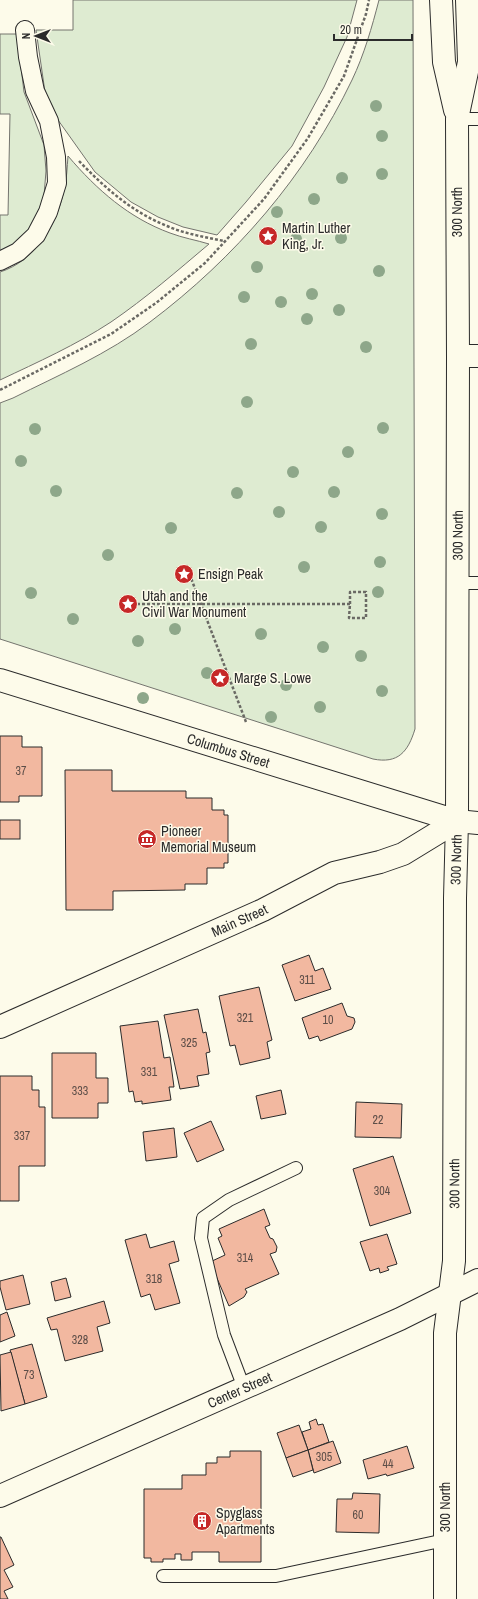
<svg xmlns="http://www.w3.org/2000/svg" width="478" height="1599" viewBox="0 0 478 1599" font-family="'Archivo Narrow',sans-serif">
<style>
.green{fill:#deebd1;stroke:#74746e}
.building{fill:#f2b8a0;stroke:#2b2b2b}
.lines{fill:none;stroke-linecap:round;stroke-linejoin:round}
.service-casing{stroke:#2b2b2b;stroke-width:14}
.pedestrian-casing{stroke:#2b2b2b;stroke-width:20}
.minor-casing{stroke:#2b2b2b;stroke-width:24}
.tertiary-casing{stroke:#2b2b2b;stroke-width:24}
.secondary-casing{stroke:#2b2b2b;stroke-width:24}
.path{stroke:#6a6964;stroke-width:2.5;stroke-dasharray:3 2;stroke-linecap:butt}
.service{stroke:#fdfbea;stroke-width:12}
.pedestrian{stroke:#fdfbea;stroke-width:18}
.minor{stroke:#fdfbea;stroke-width:22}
.tertiary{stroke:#fdfbea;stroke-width:22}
.secondary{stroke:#fdfbea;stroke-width:22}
.tree{fill:#8ea78a}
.labels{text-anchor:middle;stroke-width:3;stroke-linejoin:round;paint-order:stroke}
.number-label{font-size:12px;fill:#5d4e48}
.street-label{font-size:14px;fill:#2b2b2b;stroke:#fdfbea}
.poi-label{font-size:14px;fill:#2b2b2b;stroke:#fdfbea;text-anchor:start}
</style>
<rect width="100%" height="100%" fill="#fdfbea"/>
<g class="green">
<polygon points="73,0 357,0 347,37 324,87 292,146 246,202 217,235 183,227 158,217 131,202 95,172 58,120 45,92 36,30 73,30"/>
<path d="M 379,0 L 413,0 L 415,729 C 408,752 398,764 373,759 L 0,639 L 0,403 L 13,398 C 59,375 108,354 150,322 C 235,258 306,176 352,80 C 364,55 372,27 379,0 Z"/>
<polygon points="0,34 17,34 24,92 44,145 46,171 44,196 35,222 20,241 0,256 0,215 8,215 10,114 0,114"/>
<path d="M 68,156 C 97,190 129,218 170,233 C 183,238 196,240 209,244 C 177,271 146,298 111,322 C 76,345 38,362 0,380 L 0,272 C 35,261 57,225 64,190 C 67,179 67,167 68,156 Z"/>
</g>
<g class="building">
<polygon points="0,736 22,736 22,747 42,747 42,796 19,796 19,802 0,802"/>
<polygon points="65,770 112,770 112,791 186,791 186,798 212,798 212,810 224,810 224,815 228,815 228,863 224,863 224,868 207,868 207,884 185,884 185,890 113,891 113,910 66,910"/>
<rect x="0" y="820" width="20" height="19"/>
<polygon points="309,955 315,971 323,968 331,989 295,1001 282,965"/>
<polygon points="259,987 272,1040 267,1042 270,1058 240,1065 235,1045 230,1046 219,996"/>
<polygon points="342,1003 347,1016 354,1018 355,1022 352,1029 320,1041 318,1036 309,1039 302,1018"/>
<polygon points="198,1009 203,1033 206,1032 210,1052 206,1053 209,1074 197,1076 199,1086 180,1089 164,1015"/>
<polygon points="158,1021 164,1058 170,1057 174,1087 169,1087 171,1100 142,1104 142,1101 135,1102 133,1091 129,1092 120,1026"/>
<polygon points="52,1053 96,1053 96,1078 108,1078 108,1103 98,1103 98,1118 52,1118"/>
<polygon points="0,1076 32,1076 32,1090 39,1090 39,1107 45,1107 45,1166 19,1166 19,1201 0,1201"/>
<polygon points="281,1090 286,1114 261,1119 256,1096"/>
<polygon points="356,1102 402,1104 401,1138 355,1137"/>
<polygon points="211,1121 224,1150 197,1162 184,1133"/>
<polygon points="174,1128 177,1157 146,1161 143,1132"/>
<polygon points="393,1156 411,1213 370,1226 353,1169"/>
<polygon points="264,1209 270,1225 265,1227 270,1238 273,1239 277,1247 276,1252 270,1254 279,1274 245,1289 247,1292 244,1297 229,1306 210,1262 225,1255 218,1238 222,1236 219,1229"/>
<polygon points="146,1234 150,1248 174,1241 179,1261 169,1264 180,1303 155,1310 150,1294 141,1297 125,1240"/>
<polygon points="387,1234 397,1264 387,1267 389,1270 380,1273 379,1268 370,1271 360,1242"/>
<polygon points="23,1275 30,1304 6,1310 0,1287 0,1281"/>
<polygon points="66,1278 71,1297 55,1301 51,1282"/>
<polygon points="104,1301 110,1323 97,1327 103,1351 65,1361 57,1329 51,1330 47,1318"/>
<polygon points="7,1312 15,1336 0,1342 0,1315"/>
<polygon points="32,1344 47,1397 25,1404 10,1350"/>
<polygon points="11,1352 25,1404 1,1411 0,1355"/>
<polygon points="316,1419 318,1425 323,1424 329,1442 308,1450 302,1432 311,1429 309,1422"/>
<polygon points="299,1425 308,1450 286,1458 277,1433"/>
<polygon points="333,1441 341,1463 314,1473 308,1450"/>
<polygon points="407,1446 414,1468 387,1476 386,1474 368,1479 363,1460"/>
<polygon points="308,1450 313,1470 293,1477 286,1458"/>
<polygon points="230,1451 261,1451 261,1562 219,1562 219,1552 192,1552 192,1560 181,1560 181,1554 175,1554 175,1559 163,1559 163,1562 151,1562 151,1558 144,1558 144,1489 182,1489 182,1475 206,1475 206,1463 217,1463 217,1457 230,1457"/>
<polygon points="353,1493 380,1494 379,1533 336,1532 337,1499 352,1499"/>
<polygon points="0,1537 1,1537 14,1565 4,1570 13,1587 4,1591 8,1599 0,1599"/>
</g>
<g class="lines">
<defs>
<g id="service">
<polyline points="457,119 478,119"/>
<polyline points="458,583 478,583"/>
<polyline points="244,1388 224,1335 201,1238 203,1218 229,1200 296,1168"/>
<polyline points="163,1576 276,1576 445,1540"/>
</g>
<polyline id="pedestrian" points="0,261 18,252 36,235 48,212 57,183 56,157 49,121 35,91 28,57 25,30"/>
<g id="minor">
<polyline points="458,356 478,356"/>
<path id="s1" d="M 0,1027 L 263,910 L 334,873 L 380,862 L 403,854 L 457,821"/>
<path id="s2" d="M 0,1496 L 400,1319 L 478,1280"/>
<path id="s3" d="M 445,1599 L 445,1333 L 454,1261 L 455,898 L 457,821"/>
</g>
<polyline id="tertiary" points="457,821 478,823"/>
<g id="secondary">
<polyline points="441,0 444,62 455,110"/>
<path id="s4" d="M 0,680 L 457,821 L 458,356 L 457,119 L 469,62 L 467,0"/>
</g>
</defs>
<use href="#service" class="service-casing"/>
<use href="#pedestrian" class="pedestrian-casing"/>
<use href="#minor" class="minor-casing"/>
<use href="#tertiary" class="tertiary-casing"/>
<use href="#secondary" class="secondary-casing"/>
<g class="path">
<path d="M 79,161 C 105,188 132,212 167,226 C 185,234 205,237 224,241"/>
<polyline points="0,390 111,334 156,303 205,263 264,199 308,138 344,76 366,14 369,0"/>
<polyline points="186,565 246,722"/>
<polyline points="137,604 350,604 349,618 366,618 366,592 350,592 350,604"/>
</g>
<use href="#service" class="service"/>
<use href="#pedestrian" class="pedestrian"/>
<use href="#minor" class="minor"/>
<use href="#tertiary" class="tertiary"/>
<use href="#secondary" class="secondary"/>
</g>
<g class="tree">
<circle cx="376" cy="106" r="6"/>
<circle cx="382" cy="136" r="6"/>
<circle cx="382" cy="174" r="6"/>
<circle cx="342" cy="178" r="6"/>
<circle cx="314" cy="199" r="6"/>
<circle cx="277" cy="212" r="6"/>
<circle cx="341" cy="238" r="6"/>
<circle cx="296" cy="239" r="6"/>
<circle cx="257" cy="267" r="6"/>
<circle cx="379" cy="271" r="6"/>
<circle cx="312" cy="294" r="6"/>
<circle cx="244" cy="297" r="6"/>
<circle cx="281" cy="302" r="6"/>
<circle cx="339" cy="310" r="6"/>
<circle cx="307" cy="319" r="6"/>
<circle cx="251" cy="344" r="6"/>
<circle cx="366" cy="347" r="6"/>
<circle cx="247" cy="402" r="6"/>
<circle cx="383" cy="428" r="6"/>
<circle cx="35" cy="429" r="6"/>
<circle cx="348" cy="452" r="6"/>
<circle cx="21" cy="461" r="6"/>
<circle cx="293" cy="472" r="6"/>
<circle cx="56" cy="491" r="6"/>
<circle cx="334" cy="492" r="6"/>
<circle cx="237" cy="493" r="6"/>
<circle cx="279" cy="512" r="6"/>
<circle cx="382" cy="514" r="6"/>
<circle cx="321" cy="527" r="6"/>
<circle cx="171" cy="528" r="6"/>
<circle cx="108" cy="555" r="6"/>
<circle cx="380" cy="562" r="6"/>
<circle cx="304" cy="567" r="6"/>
<circle cx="378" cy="592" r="6"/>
<circle cx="31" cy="593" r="6"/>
<circle cx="73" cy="619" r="6"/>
<circle cx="175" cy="629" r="6"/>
<circle cx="261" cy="634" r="6"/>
<circle cx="138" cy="641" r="6"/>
<circle cx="323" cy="647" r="6"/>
<circle cx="361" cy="656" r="6"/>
<circle cx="207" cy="673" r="6"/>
<circle cx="286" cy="685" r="6"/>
<circle cx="382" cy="691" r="6"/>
<circle cx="143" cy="698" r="6"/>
<circle cx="320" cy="707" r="6"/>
<circle cx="271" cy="717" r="6"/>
</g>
<defs>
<symbol id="sight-disc" viewBox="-11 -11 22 22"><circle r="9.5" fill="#c62828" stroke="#fdfbea"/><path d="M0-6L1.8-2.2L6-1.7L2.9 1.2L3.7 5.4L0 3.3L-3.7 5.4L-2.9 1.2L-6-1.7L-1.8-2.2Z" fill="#fff"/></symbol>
<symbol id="museum-disc" viewBox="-11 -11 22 22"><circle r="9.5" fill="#c62828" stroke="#fdfbea"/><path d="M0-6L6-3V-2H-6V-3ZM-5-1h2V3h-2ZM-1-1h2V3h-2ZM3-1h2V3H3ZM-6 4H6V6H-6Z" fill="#fff"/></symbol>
<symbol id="building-disc" viewBox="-11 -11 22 22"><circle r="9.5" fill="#c62828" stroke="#fdfbea"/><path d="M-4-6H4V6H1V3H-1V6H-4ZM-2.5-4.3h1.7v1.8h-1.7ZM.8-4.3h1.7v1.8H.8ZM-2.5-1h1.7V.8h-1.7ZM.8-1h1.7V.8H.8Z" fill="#fff"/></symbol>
</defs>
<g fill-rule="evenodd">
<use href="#sight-disc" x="257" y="225" width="22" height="22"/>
<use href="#sight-disc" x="173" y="563" width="22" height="22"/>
<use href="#sight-disc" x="117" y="593" width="22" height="22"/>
<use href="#sight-disc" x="209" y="667" width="22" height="22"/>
<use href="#museum-disc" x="136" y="828" width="22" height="22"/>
<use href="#building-disc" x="191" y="1510" width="22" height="22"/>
</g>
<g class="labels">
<g class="number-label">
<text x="21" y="775">37</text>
<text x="307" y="984">311</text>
<text x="245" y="1022">321</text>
<text x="328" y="1024">10</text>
<text x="189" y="1047">325</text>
<text x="149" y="1076">331</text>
<text x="80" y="1095">333</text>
<text x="378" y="1124">22</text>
<text x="22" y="1140">337</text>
<text x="382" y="1195">304</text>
<text x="245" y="1262">314</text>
<text x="154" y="1283">318</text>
<text x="80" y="1344">328</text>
<text x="29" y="1379">73</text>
<text x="324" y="1461">305</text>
<text x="388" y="1468">44</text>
<text x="358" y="1519">60</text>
</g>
<g class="street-label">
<text transform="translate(457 212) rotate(-90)" y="5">300 North</text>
<text dy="5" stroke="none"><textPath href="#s4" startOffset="764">300 North</textPath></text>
<text dy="5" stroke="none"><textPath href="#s4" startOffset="239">Columbus Street</textPath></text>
<text dy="5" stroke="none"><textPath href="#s3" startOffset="740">300 North</textPath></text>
<text dy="5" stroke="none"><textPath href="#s1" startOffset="262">Main Street</textPath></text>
<text dy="5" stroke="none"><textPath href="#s3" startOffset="416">300 North</textPath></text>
<text dy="5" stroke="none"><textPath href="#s2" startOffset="262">Center Street</textPath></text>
<text transform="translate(445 1507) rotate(-90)" y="5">300 North</text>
</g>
<g class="poi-label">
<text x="282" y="233">Martin Luther<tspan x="282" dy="16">King, Jr.</tspan></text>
<text x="198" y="579">Ensign Peak</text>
<text x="142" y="601">Utah and the<tspan x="142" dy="16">Civil War Monument</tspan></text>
<text x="234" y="683">Marge S. Lowe</text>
<text x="161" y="836">Pioneer<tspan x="161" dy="16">Memorial Museum</tspan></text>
<text x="216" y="1518">Spyglass<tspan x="216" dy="16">Apartments</tspan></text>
</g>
</g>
<g transform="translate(36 36) rotate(270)" stroke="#fdfbea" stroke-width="3" paint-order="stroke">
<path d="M0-3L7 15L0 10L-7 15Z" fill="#2b2b2b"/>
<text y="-6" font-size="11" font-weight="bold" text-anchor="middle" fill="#2b2b2b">N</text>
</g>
<path d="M334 34v6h78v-6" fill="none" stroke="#2b2b2b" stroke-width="2"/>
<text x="340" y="34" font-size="12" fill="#2b2b2b" stroke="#fdfbea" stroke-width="3" paint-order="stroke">20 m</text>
</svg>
